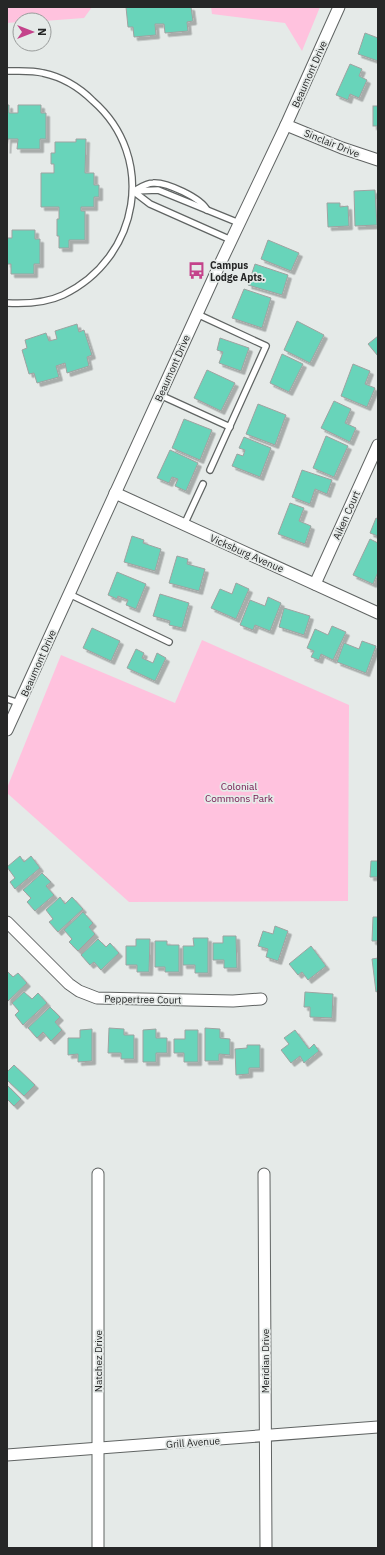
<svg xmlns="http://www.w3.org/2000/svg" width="385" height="1555" viewBox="0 0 385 1555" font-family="'IBM Plex Sans',sans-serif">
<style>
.green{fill:#ffc2de}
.building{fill:#68d4ba;stroke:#9ea3a1;filter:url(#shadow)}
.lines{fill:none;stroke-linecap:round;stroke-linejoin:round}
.lane-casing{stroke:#606463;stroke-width:8}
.street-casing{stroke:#606463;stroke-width:13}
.lane{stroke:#fff;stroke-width:5.5}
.street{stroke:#fff;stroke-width:11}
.labels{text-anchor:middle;stroke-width:3.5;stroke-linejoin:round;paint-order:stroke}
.street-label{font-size:10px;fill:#262727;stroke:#e5eae8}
.poi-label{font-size:10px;font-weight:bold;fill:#262727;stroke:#e5eae8;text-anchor:start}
.park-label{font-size:10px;fill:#70124b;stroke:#e5eae8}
</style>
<defs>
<filter id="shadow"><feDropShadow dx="3.5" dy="3.5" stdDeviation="0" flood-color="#0004"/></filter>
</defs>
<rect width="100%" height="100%" fill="#e5eae8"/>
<g class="green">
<polygon points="7,7 92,7 84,18 44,21 20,20 20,22 7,23"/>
<polygon points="211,7 320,7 302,51 285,23 212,14"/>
<polygon points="202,640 349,705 348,901 129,902 7,793 7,788 61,655 175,703"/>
</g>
<g class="building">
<polygon points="126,7 191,7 193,21 187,22 188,31 165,33 164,24 155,24 156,35 134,37 133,27 128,27"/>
<polygon points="365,33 378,38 378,61 358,54"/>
<polygon points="350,64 362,69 359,76 367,80 359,98 350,94 348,100 336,95"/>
<polygon points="7,105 9,105 9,113 18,113 18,105 41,105 41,113 46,113 46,139 40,139 40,149 17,149 18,139 8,139 7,150"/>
<rect x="373" y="106" width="5" height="20"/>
<polygon points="76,139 86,139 85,173 94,173 94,185 99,185 99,197 94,197 94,207 81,207 81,211 85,211 85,240 69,240 69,248 59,248 59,236 57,236 57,219 59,219 59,207 41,207 41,173 54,173 54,164 51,164 51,153 55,153 55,142 76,142"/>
<polygon points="375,190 377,225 355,226 354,191"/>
<polygon points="327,203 340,203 340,207 348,206 349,226 328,227"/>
<polygon points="12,230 35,230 35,239 40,239 40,264 34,264 34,274 11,274 11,264 7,264 7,238 12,238"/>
<polygon points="268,240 299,253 291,271 261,259"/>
<polygon points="255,264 288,275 282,295 248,285"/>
<polygon points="244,289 271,298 262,328 232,318"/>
<polygon points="297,321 324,335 310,363 284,350"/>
<polygon points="77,324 79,332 84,330 92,355 87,357 89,366 67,373 65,363 56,366 59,377 37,383 34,373 29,374 22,350 27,348 25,340 46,333 49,341 57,339 55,331"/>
<polygon points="378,336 378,356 368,344"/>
<polygon points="220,338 249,348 241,371 219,363 223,352 217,350"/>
<polygon points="282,354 303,364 289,392 270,383"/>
<polygon points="353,364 370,371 365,384 375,388 367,407 341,396"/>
<polygon points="207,370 235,383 221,411 194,398"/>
<polygon points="334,401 351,409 345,423 356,428 350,442 321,428"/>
<polygon points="258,404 286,415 275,445 246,434"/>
<polygon points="184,419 212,430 200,460 172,448"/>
<polygon points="326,436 348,446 334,477 313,468"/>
<polygon points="244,437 271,448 260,477 232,466 237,454 243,456 245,450 239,448"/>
<polygon points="170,450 198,463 186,491 175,486 178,479 172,477 169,483 157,478"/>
<polygon points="302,470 332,480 327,494 315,489 310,504 292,497"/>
<polygon points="290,503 304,508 299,521 311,526 305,544 278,534"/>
<polygon points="376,518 378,519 378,536 370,533"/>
<polygon points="132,536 144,540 143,543 161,549 155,571 124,562"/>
<polygon points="370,539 378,543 378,572 373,584 353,575"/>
<polygon points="177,556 188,559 187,564 205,569 199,591 169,583"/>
<polygon points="117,572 146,584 136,609 126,605 128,600 118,596 117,599 108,595"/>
<polygon points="236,583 249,589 236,619 211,608 220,589 232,594"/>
<polygon points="160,594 189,603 182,628 169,625 170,621 153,616"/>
<polygon points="268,597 281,603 270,631 255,625 253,630 240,625 250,600 265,606"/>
<polygon points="284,608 310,616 304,635 279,627"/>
<polygon points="332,626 346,632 333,660 321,654 319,660 311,657 314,651 307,648 315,629 328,635"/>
<polygon points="92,628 120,641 111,661 83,648"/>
<polygon points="362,641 376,646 366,673 337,662 344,643 359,649"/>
<polygon points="136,649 144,653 142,658 153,663 157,653 166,658 155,681 127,668"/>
<polygon points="20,856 24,862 31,856 40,868 15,889 10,882 15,878 7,867"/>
<polygon points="371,861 378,861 378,877 370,877"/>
<polygon points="42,873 51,882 46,886 54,895 35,911 27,902 31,898 23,890"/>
<polygon points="60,897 65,904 72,897 83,909 58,932 49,922 53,919 46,910"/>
<polygon points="83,912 93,923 89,927 95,934 78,951 69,942 72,939 64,930"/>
<polygon points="373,917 378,917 378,941 372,941"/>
<polygon points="275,926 288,931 278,961 266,957 268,949 258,946 263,931 273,934"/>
<polygon points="223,936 236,936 237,968 224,968 224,960 213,960 213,943 223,943"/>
<polygon points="193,938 208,938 208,973 195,973 195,965 183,965 183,946 194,946"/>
<polygon points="98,939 106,947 110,943 119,953 101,970 94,962 90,965 81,955"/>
<polygon points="136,939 150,939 149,972 137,972 137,965 126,965 126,946 136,946"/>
<polygon points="155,941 167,941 167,945 179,945 179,972 165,972 165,967 155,967"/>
<polygon points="311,946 326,966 308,980 302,972 298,975 289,964"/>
<polygon points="378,958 378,991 376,992 372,959"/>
<polygon points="7,971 13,977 18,973 27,983 7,1002"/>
<polygon points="24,992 32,999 38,993 47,1003 23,1025 15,1015 19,1011 12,1003"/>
<polygon points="305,992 333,994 332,1018 310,1017 310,1007 304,1007"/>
<polygon points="50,1007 60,1017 55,1022 62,1030 51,1041 43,1032 37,1038 28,1028"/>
<polygon points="109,1028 124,1029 124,1035 134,1035 134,1059 121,1059 121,1053 108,1053"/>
<polygon points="205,1028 220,1029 220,1038 230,1039 230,1055 219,1054 219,1061 205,1061"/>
<polygon points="92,1029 92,1061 78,1062 78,1054 68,1055 68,1038 80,1038 80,1030"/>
<polygon points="156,1029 156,1038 167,1038 167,1053 156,1053 156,1062 143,1062 143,1030"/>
<polygon points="185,1030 198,1030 198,1062 184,1062 184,1053 174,1053 174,1039 185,1039"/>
<polygon points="295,1030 309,1049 314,1044 319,1051 304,1063 300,1056 291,1063 281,1050 289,1044 284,1038"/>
<polygon points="247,1045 260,1045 260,1068 249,1068 249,1074 236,1075 235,1049 247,1048"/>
<polygon points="14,1065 35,1085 24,1096 7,1080 7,1072"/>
<polygon points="7,1085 21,1099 14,1106 7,1099"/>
</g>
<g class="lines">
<defs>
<g id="lane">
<path d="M 7,71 C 19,71 32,70 43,73 C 62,77 80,88 93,101 C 157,157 140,258 63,295 C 46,303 26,304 7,303"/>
<path d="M 136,190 C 141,187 147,183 153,183 C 167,182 201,198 207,210"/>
<polyline points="231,240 150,204 133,191 158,190 239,223"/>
<polyline points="197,314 266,346 210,470"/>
<polyline points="160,395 230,427"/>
<polyline points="184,525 203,484"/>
<polyline points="69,594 169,642"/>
<polyline points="7,699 19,703"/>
</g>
<g id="street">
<polyline points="286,125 342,148 378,160"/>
<polyline points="115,493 378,613"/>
<polyline points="315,584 378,445"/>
<polyline points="7,730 219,266 286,125 339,7"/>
<polyline points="7,922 69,984 79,991 97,998 233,1001 261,999"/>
<polyline points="264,1174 266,1548"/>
<polyline points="7,1455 378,1427"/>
<polyline points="98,1548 98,1174"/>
</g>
</defs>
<use href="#lane" class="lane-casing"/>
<use href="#street" class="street-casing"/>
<use href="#lane" class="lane"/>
<use href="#street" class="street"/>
</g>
<defs>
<symbol id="bus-bare" viewBox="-9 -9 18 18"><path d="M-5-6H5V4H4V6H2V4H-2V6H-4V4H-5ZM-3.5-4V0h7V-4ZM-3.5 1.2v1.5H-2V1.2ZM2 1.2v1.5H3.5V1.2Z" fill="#c4438b" stroke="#e5eae8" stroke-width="2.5" paint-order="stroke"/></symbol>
</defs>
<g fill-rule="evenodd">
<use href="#bus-bare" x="184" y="258" width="25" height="25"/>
</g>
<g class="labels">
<g class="street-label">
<text transform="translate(309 74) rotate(-66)" y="4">Beaumont Drive</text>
<text transform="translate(332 143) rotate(22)" y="4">Sinclair Drive</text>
<text transform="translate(172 368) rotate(-66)" y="4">Beaumont Drive</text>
<text transform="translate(346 515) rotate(-66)" y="4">Aiken Court</text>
<text transform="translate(247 553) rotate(24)" y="4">Vicksburg Avenue</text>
<text transform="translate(38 663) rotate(-66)" y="4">Beaumont Drive</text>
<text transform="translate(143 999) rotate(1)" y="4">Peppertree Court</text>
<text transform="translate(98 1361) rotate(-90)" y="4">Natchez Drive</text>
<text transform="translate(265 1361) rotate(-90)" y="4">Meridian Drive</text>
<text transform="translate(193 1442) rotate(-4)" y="4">Grill Avenue</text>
</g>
<g class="poi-label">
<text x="210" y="269">Campus<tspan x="210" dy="12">Lodge Apts.</tspan></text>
</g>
<g class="park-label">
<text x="239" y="790">Colonial<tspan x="239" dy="12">Commons Park</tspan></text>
</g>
</g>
<rect width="385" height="1555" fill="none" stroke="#262727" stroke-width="16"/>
<g transform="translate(32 32) rotate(90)"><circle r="19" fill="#e5eae8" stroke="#999c9b"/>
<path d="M0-3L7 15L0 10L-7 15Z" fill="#c4438b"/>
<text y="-6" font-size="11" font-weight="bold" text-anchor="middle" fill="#262727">N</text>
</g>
</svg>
